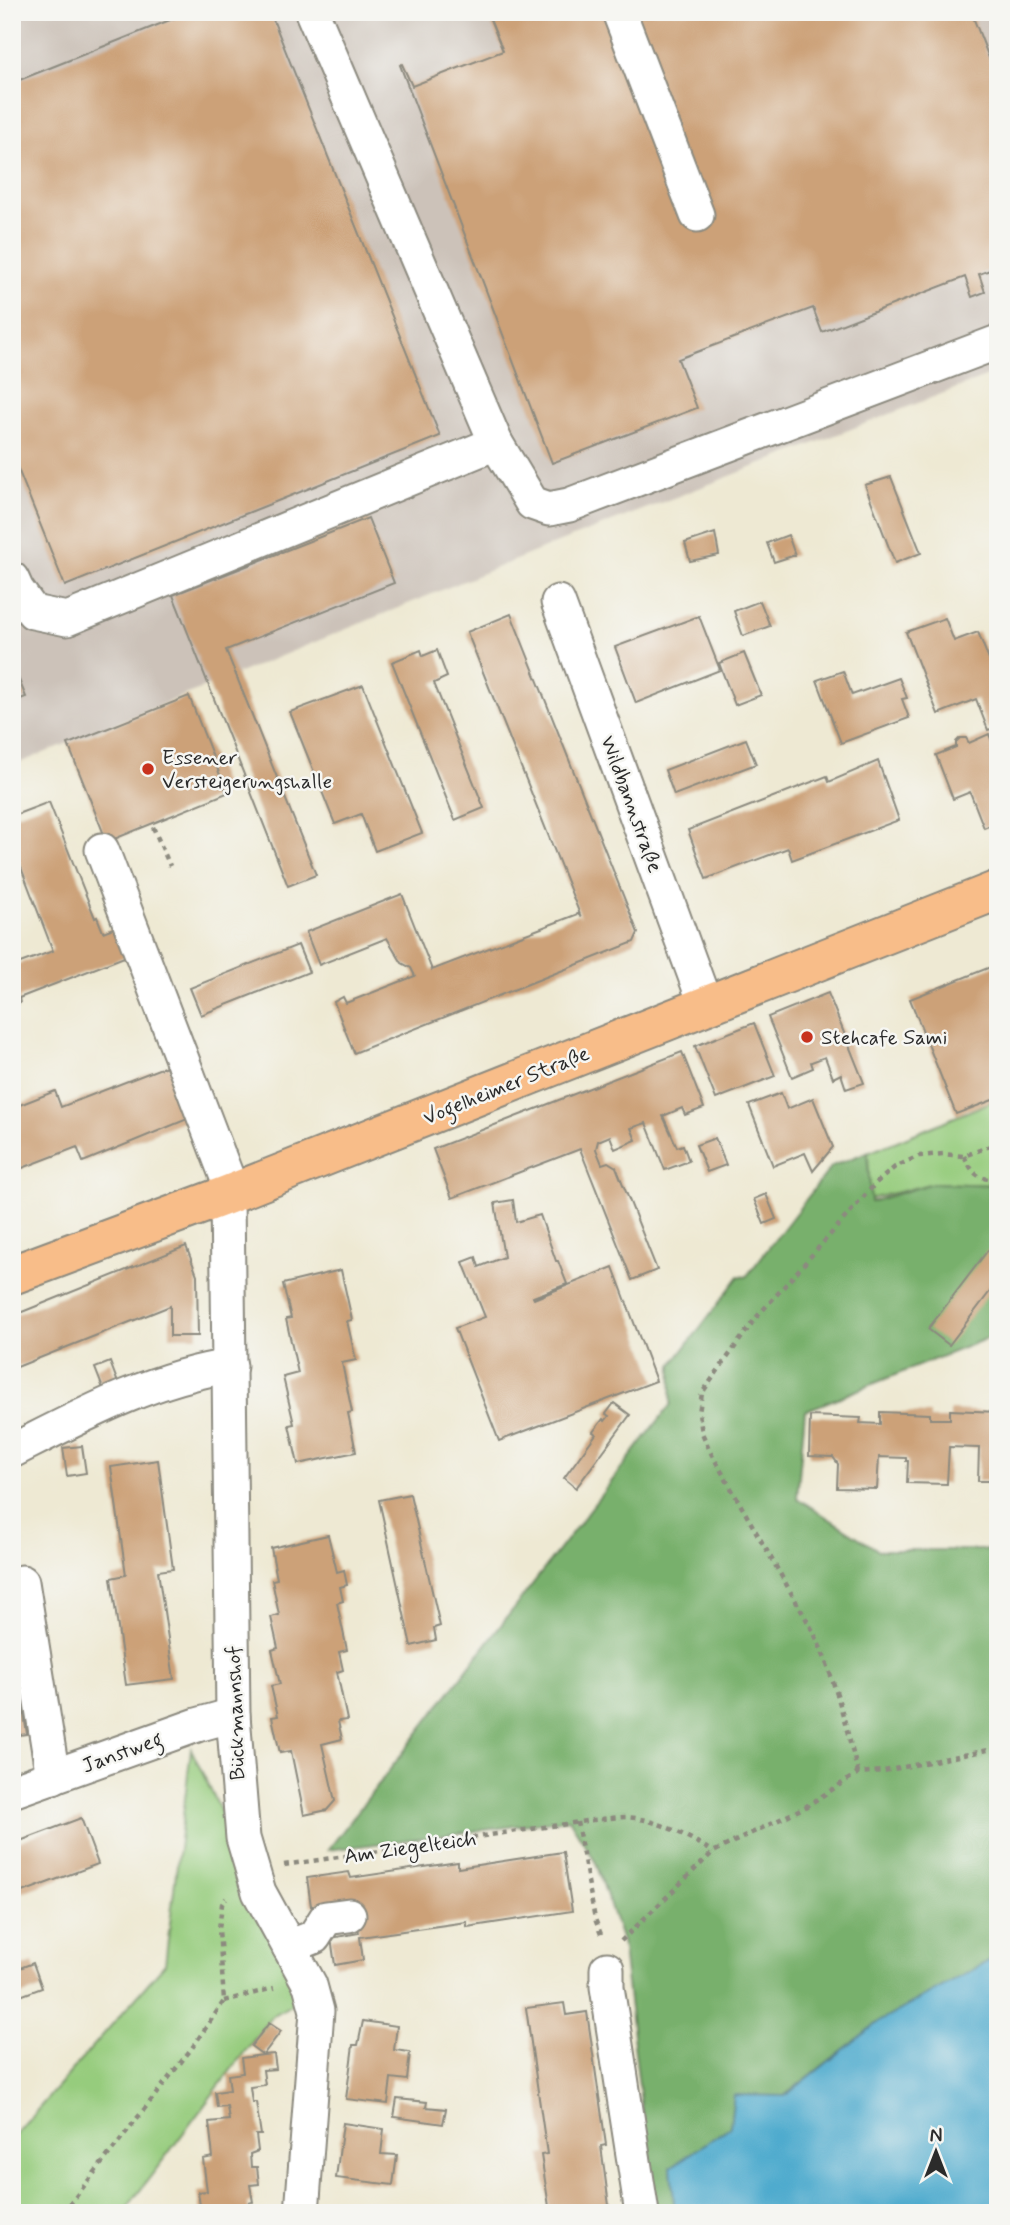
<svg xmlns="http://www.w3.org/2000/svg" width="1010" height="2225" viewBox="0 0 1010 2225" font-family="Mynerve,sans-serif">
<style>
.industrial{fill:#ccc2b9}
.green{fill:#96cc7d;stroke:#607c54;stroke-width:2}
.forest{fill:#78b06c;stroke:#526e4c;stroke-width:2}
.water{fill:#50abce;stroke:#3e6b7c;stroke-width:2}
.building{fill:#cca178}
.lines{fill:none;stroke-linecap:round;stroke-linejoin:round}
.minor-casing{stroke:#8c8a7f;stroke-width:37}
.major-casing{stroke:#8c8a7f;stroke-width:42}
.path{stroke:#8c8a7f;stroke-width:4.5;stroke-dasharray:5 5;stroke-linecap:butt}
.minor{stroke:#fff;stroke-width:33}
.major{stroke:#f8bd89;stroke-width:38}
.poi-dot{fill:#c8321e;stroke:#f6f6f2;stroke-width:2.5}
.labels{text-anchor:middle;stroke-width:5;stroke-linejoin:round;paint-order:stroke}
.poi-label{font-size:21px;fill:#2b2b2b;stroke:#f6f6f2;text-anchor:start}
.street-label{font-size:21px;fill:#2b2b2b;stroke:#f6f6f2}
</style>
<rect width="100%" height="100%" fill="#f6f6f2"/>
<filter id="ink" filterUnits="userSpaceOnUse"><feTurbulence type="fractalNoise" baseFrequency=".0143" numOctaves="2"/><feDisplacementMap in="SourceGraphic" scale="14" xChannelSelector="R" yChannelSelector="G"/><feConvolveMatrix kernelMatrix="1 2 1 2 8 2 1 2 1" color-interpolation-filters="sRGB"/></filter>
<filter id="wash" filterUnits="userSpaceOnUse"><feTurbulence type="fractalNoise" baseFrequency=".00686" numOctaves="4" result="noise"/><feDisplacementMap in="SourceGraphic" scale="28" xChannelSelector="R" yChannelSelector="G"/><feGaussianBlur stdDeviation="1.57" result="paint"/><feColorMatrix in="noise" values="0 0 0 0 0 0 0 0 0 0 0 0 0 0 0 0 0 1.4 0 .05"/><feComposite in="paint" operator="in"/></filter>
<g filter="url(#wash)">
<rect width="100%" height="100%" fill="#eee9d3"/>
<polygon class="industrial" points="12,12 998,12 998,372 547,547 12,766"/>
<g class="green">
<polygon points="998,1099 998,1185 933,1183 870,1199 868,1153"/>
<polygon points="191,1749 308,1994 271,2017 123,2213 12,2213 12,2139 165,1964"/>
</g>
<polygon class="forest" points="867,1152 871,1202 933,1183 998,1185 998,1334 805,1411 797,1498 878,1550 998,1550 998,1956 877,2023 784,2096 734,2095 730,2127 671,2167 675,2213 654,2213 622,1942 596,1863 569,1819 328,1850 671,1404 672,1365 739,1276 746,1277 832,1166"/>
<polygon class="water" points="998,1956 998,2213 675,2213 671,2167 730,2127 734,2095 785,2096 877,2023"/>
<g id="blocks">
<g class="building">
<polygon points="190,12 270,12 440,436 65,586 12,454 12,83"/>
<polygon points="487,12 971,12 998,81 998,267 979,274 985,292 972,297 965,277 822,332 813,308 678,359 697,408 552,463 400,65 402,64 412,86 503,51"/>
<polygon points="891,477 921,553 895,563 865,485"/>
<polygon points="368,518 394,583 226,650 316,875 288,886 173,595"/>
<polygon points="715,533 719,555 690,561 685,543"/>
<polygon points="788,535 795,555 774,562 767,543"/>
<polygon points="760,601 770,626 743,636 734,611"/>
<polygon points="511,614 638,933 634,942 354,1053 334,1002 343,997 346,1003 415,976 411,968 402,963 387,938 319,965 306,932 402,894 432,970 578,914 581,917 467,632"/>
<polygon points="699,616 720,670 636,703 615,647"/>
<polygon points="945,618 954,641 978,632 998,683 998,727 988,730 976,699 938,714 906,632"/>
<polygon points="421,650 423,656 437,650 447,677 434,683 484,808 455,820 392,662"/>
<polygon points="744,653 761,695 735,705 719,663"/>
<polygon points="12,663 26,697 12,702"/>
<polygon points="843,671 852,695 899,678 907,698 902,699 909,718 841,743 817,680"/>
<polygon points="363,685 422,833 375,851 361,814 335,824 290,712"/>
<polygon points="189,696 227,793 107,842 68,744"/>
<polygon points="989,734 998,756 998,822 984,828 970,792 953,799 936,755 956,747 956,742 960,738 966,738 969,743"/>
<polygon points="746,739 756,764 674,795 665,770"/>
<polygon points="878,761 899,820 792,860 788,848 706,879 688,830 827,776 829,782"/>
<polygon points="49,802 95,918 97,917 103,932 116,927 127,956 19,998 20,1003 12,1006 12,966 53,951 12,844 12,816"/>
<polygon points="298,945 309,972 201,1015 190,988"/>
<polygon points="998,964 998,1098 956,1114 910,999"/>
<polygon points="828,993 864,1083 846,1089 841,1074 833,1078 825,1057 811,1062 813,1068 792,1077 768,1017"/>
<polygon points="754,1023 775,1076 716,1099 695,1046"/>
<polygon points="682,1052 704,1108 685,1115 682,1108 663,1116 677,1147 683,1145 689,1161 665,1170 646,1123 631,1128 636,1140 615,1149 610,1136 598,1141 596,1149 602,1164 608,1162 616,1167 657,1270 632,1280 580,1149 452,1198 433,1149"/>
<polygon points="169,1065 190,1118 83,1162 77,1147 12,1172 12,1108 55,1091 61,1107"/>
<polygon points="781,1093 787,1109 813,1098 833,1147 813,1171 805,1153 773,1166 749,1105"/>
<polygon points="715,1138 726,1165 707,1172 696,1145"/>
<polygon points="766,1194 776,1219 764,1224 754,1199"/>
<polygon points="513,1200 516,1222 540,1215 556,1261 558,1261 567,1284 533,1297 534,1299 613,1267 656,1381 499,1441 455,1328 485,1317 463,1262 476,1257 479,1267 504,1257 495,1203"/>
<polygon points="186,1246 197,1275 198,1336 170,1336 170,1306 12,1369 12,1316"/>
<polygon points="988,1250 998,1257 998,1281 949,1345 928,1329"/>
<polygon points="341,1270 352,1320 347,1321 356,1360 342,1363 352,1412 348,1413 356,1452 298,1464 289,1425 294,1424 283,1377 298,1373 286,1319 291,1318 283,1284"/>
<polygon points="110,1362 121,1391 106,1396 95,1368"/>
<polygon points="614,1403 630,1415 576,1488 564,1478 596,1434 593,1432 603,1419 605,1421 609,1416 606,1414"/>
<polygon points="950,1410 998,1412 998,1481 978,1481 979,1448 949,1447 947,1484 907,1483 908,1461 906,1461 906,1458 879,1457 877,1489 837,1488 838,1464 833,1457 809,1456 810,1416 861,1418 860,1423 880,1424 880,1412 930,1414 930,1419 950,1419"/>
<polygon points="82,1446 86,1473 67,1476 63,1448"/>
<polygon points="158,1460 173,1569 158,1571 174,1679 126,1685 111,1578 126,1575 111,1467"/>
<polygon points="410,1494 440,1626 434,1628 436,1640 411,1646 379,1500"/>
<polygon points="328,1535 337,1572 344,1570 347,1585 340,1587 343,1601 337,1603 347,1650 339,1652 343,1670 337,1672 347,1720 338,1721 342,1739 322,1744 335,1801 327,1810 304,1815 291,1751 280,1753 272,1717 278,1716 271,1686 280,1684 272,1650 278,1648 271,1617 279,1615 272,1580 277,1579 271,1548"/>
<polygon points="12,1639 27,1734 12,1736"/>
<polygon points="81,1818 98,1864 12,1896 12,1844"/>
<polygon points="563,1852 572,1911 467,1927 467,1922 360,1937 363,1960 335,1965 331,1938 359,1933 354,1899 311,1906 307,1878 349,1872 351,1878 458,1862 458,1868"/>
<polygon points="33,1963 42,1988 12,1999 12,1971"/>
<polygon points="564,2003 566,2015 587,2012 606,2145 601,2146 610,2213 550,2213 541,2155 547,2154 526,2008"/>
<polygon points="363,2021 397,2026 394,2050 410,2052 407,2080 391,2078 388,2104 346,2099 353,2045 358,2045"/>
<polygon points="269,2023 281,2031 263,2055 274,2054 276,2069 263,2070 265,2085 250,2087 252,2102 256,2102 261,2135 256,2135 258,2151 250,2154 251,2167 257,2167 259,2184 250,2185 253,2202 248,2203 249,2213 201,2213 198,2192 207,2191 203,2159 213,2157 209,2122 229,2120 227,2106 217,2107 215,2092 230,2090 228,2075 243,2073 241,2058 263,2055 251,2046"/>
<polygon points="397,2099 427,2102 426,2107 446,2109 443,2124 394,2117"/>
<polygon points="343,2123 384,2129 381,2154 397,2155 393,2185 336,2178"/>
</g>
</g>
</g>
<g filter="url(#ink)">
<use href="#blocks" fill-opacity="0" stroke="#8c8a7f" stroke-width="2"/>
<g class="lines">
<defs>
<g id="minor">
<polyline points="619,12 697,215"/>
<polyline points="496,443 532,503 549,509 569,505 998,342"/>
<polyline points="12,579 17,590 33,612 67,619 496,443 312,12"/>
<polyline points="558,602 706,1006"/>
<polyline points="102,850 233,1193"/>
<polyline points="227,1195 233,1715 243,1838 259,1892 310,1985 317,2011 302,2213"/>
<path d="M 12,1451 C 81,1416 153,1377 230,1366"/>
<polyline points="22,1582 53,1777"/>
<polyline points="12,1791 197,1725 233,1715"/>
<polyline points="289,1947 314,1937 326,1918 349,1915"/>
<polyline points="607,1969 607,1987 642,2213"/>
</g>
<polyline id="major" points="12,1275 227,1195 998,890"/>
</defs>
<use href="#minor" class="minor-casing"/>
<use href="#major" class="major-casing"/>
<g class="path">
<polyline points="153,827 170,866"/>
<path d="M 964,1156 C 974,1174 976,1179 998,1180"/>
<path d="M 858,1773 C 845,1723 835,1678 813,1631 L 712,1455 L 702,1433 L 699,1413 L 702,1393 L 755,1319 L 876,1183 L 895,1167 L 919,1156 L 943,1154 L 964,1156 L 998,1143"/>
<polyline points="577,1822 595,1919 602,1937"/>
<path d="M 284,1865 L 593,1820 C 604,1819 615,1817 626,1817 C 657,1819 688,1836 713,1852"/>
<polyline points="621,1941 713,1852 805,1807 858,1773 884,1771 998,1748"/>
<polyline points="224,2001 274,1988"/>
<polyline points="63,2213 192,2048 224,2001 219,1929 222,1904 226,1898"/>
</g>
<use href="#minor" class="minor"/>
<use href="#major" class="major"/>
</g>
</g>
<g class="poi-dot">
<circle cx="148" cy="769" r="7"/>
<circle cx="807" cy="1037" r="7"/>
</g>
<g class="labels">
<g class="poi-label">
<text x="162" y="764">Essener<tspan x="162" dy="24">Versteigerungshalle</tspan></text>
<text x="821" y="1044">Stehcafe Sami</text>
</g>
<g class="street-label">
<text transform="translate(632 804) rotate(70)" y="7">Wildbannstraße</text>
<text transform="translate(506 1085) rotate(-22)" y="7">Vogelheimer Straße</text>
<text transform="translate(235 1713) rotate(-92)" y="7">Bückmannshof</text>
<text transform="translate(122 1752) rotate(-20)" y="7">Janstweg</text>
<text transform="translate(410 1847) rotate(-8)" y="7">Am Ziegelteich</text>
</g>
</g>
<rect width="1010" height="2225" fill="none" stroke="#f6f6f2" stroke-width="42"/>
<g transform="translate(936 2152)" stroke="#f6f6f2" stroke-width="5" paint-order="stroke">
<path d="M0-5L12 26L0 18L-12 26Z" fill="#2b2b2b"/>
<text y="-10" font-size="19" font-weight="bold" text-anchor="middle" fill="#2b2b2b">N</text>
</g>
</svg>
